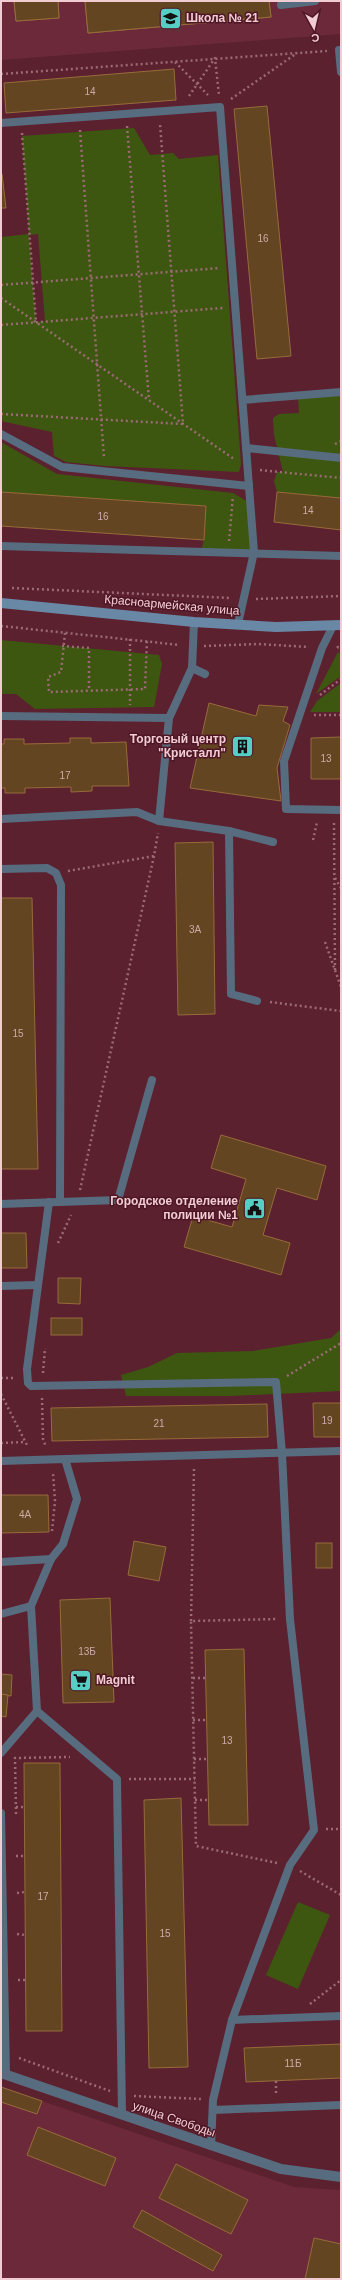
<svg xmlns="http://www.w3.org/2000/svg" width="342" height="2280" viewBox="0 0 342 2280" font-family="Arial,sans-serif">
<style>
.built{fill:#6b293a}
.green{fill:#3e5710;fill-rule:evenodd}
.building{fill:#644522;stroke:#976b3b}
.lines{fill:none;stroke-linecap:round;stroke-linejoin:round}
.path{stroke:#9b6a75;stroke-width:2.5;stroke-dasharray:2 3;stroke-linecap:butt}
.service{stroke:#586c7f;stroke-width:8}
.tertiary{stroke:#586c7f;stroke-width:10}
.secondary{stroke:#6988a6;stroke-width:10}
.labels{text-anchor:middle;stroke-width:3;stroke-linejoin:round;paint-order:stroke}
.number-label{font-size:10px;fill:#ceaaa6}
.poi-label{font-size:12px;font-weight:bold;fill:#f1ccd2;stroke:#4f1625;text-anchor:start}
.street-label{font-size:12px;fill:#f1ccd2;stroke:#4f1625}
</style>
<rect width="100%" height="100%" fill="#5b212f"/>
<g class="built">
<polygon points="1,1 341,1 341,34 1,60"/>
<polygon points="1,2087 294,2187 341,2190 341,2279 1,2279"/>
</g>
<g class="green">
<path d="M 134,128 L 150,155 L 173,153 L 179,159 L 218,155 L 241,464 L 239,472 L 105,466 L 66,462 L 54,456 L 52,432 L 1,421 L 1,237 L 29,234 L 22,136 ZM 38,234 L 45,321 L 36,322 L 29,235 Z"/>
<polygon points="341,392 341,498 277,492 274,481 277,472 283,472 274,435 273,418 279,414 299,413 298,396"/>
<polygon points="1,442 57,474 233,493 250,503 254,552 201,551 204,540 206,506 1,492"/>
<polygon points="1,640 159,655 162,664 154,707 35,709 16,694 1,694"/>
<polygon points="338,652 341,655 341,676 316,694"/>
<polygon points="341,683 341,712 310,712 317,701"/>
<polygon points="341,1329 341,1391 231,1396 126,1396 121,1375 148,1367 177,1353 253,1351 331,1338"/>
<polygon points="298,1902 330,1915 298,1989 266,1975"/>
</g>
<g class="building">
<polygon points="14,1 58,1 59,18 16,21"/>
<polygon points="14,1 58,1 59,18 16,21"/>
<polygon points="85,1 269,1 271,17 88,33"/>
<polygon points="85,1 269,1 271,17 88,33"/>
<polygon points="174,69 176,100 6,113 4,83"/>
<polygon points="267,106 291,356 257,359 234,109"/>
<polygon points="2,174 6,208 1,208 1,175"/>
<polygon points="1,492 206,506 204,540 1,526"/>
<polygon points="277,492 341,498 341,530 274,522"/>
<polygon points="209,703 256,716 259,705 288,707 283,721 290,725 277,768 281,801 190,788"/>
<polygon points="341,737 341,779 311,779 311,738"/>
<polygon points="70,738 91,738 91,743 126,742 129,786 92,786 92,791 71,792 71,787 25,788 25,793 5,793 5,788 1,788 1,744 4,744 4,739 24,739 24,744 70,743"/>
<polygon points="213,842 215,1014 178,1015 175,843"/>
<polygon points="1,898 32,898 38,1169 1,1169"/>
<polygon points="221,1135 326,1166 317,1200 277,1188 263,1235 290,1243 281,1275 184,1247 193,1216 232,1227 246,1179 211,1168"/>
<polygon points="1,1233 26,1233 27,1268 1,1268"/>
<polygon points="58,1278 81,1278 80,1304 58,1303"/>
<rect x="51" y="1318" width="31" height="17"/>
<polygon points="313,1403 341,1403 341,1437 314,1437"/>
<polygon points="267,1404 268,1437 52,1441 51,1408"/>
<polygon points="1,1495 48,1495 49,1532 1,1533"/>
<polygon points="134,1541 166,1547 159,1581 128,1575"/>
<rect x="316" y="1543" width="16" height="25"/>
<polygon points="110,1598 114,1702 63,1703 60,1600"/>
<polygon points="244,1649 248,1825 209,1825 205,1650"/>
<polygon points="1,1674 12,1675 11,1696 1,1695"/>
<polygon points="1,1694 8,1695 6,1717 1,1716"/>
<polygon points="24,1763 60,1763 62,2031 26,2031"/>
<polygon points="181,1798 188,2067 149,2068 144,1800"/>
<polygon points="341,2044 341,2078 246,2082 244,2048"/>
<polygon points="1,2087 42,2101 37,2114 1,2102"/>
<polygon points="38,2127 116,2158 105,2186 27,2155"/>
<polygon points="176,2164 248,2200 231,2234 159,2198"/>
<polygon points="142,2210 222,2255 213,2271 133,2227"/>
<polygon points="314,2238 341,2244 341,2279 305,2279"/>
</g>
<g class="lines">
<g class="path">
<polyline points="175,62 208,95"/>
<polyline points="1,74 327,51"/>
<polyline points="189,96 215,58 219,95"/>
<polyline points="231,99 297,53"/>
<polyline points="127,126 149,400"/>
<polyline points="80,130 104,458"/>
<polyline points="22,133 36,322"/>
<polyline points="1,285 220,268"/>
<polyline points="1,298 234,459"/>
<polyline points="1,325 223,308"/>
<polyline points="1,414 183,424 160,124"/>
<polyline points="335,444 341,441"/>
<polyline points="260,470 341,478"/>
<polyline points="229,541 233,496"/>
<polyline points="12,588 231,598"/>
<polyline points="256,599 341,596"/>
<polyline points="1,626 180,645"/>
<polyline points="65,633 61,672 48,677 49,692 145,689 147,640"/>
<polyline points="130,639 130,705"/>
<polyline points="62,646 89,648 89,691"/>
<polyline points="204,646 258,644 309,647"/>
<polyline points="337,648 338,647 341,650"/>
<polyline points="320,695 341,679"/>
<polyline points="314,715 341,715"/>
<polyline points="334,823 335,971"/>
<polyline points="313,840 317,822"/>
<polyline points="68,871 154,856"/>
<polyline points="335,878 341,888"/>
<polyline points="325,942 341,987"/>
<polyline points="270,1002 341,1011"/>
<polyline points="80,1190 154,856 158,833"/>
<polyline points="58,1243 71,1215"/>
<polyline points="43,1373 45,1348"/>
<polyline points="287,1376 341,1343"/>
<polyline points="1,1378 14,1378"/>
<polyline points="1,1394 28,1447"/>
<polyline points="42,1398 43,1439 46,1447"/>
<polyline points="1,1443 25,1442"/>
<polyline points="52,1531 55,1501 53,1473"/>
<polyline points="191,1621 194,1468"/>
<polyline points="193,1678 206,1678"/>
<polyline points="193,1720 207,1720"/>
<polyline points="194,1759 207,1759"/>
<polyline points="129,1779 195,1779"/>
<polyline points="195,1800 208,1800"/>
<polyline points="16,1807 24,1807"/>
<polyline points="16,1814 15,1758 70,1757"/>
<polyline points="326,1829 341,1829"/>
<polyline points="16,1856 25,1856"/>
<polyline points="277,1863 196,1846 191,1621 277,1619"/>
<polyline points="300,1871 341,1895"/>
<polyline points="17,1893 25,1892"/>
<polyline points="17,1934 25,1935"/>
<polyline points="18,1980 26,1980"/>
<polyline points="310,2004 341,1980"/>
<polyline points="19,2058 110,2091"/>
<polyline points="276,2081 276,2094"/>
<polyline points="134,2096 201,2099"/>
</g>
<g class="service">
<polyline points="281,5 315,1"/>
<polyline points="339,50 341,72"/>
<polyline points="1,123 220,107 254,552 238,624"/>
<polyline points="243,400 341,392"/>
<polyline points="1,434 62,467 249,486"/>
<polyline points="246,448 341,458"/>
<polyline points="1,546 341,556"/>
<polyline points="333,626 322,648 284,761 286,809 341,810"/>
<polyline points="192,668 205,674"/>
<polyline points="1,716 169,718"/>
<polyline points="1,819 137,812 159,821 229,831 273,842"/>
<polyline points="159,821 169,718 192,668 194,622"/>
<polyline points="229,831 231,994 257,1001"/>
<polyline points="1,869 47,868 56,873 61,885 60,1202"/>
<polyline points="49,1202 27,1369 28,1383 31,1386 276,1382 282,1453 290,1619 314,1830 290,1865 232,2020 213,2100 211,2146"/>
<polyline points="1,1204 118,1200 152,1080"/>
<polyline points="1,1286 38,1285"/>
<polyline points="65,1459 341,1451"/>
<polyline points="1,1461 65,1459 77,1499 63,1544 51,1559 31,1606 37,1711 117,1779 122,2115"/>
<polyline points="1,1562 51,1559"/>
<polyline points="1,1614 31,1606"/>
<polyline points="1,1753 37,1711"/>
<polyline points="1,1813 6,2075"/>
<polyline points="232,2020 341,2016"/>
<polyline points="213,2110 341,2105"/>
</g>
<polyline class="tertiary" points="1,2073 281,2169 341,2177"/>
<polyline class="secondary" points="1,603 194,622 276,627 341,625"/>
</g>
<defs>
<symbol id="school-square" viewBox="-11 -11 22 22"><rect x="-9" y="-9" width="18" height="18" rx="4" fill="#56cec4" stroke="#4f1625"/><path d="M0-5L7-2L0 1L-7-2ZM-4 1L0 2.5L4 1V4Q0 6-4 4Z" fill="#111"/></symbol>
<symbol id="building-square" viewBox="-11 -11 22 22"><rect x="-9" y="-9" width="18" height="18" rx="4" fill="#56cec4" stroke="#4f1625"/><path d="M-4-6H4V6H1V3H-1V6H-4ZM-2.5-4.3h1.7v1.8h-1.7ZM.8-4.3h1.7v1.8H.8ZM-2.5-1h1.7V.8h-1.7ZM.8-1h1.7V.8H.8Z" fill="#111"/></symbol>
<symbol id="civic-square" viewBox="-11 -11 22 22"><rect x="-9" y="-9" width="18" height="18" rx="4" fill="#56cec4" stroke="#4f1625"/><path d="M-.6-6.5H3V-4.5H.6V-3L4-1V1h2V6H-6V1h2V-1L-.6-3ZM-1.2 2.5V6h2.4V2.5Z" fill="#111"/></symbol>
<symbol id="supermarket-square" viewBox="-11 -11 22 22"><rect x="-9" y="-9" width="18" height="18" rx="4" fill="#56cec4" stroke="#4f1625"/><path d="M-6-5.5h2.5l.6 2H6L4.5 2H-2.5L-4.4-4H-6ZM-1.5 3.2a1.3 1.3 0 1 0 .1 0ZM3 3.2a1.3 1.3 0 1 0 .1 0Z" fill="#111"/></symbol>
</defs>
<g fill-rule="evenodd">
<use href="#school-square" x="158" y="6" width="25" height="25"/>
<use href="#building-square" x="230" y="734" width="25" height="25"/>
<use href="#civic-square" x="242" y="1196" width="25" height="25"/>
<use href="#supermarket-square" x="68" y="1668" width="25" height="25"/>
</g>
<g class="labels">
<g class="number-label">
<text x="90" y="95">14</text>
<text x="263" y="242">16</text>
<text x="308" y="514">14</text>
<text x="103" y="520">16</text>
<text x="326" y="762">13</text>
<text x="65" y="779">17</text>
<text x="195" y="933">3А</text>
<text x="18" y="1037">15</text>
<text x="327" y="1424">19</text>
<text x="159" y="1427">21</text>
<text x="25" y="1518">4А</text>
<text x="87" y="1655">13Б</text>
<text x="227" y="1744">13</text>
<text x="43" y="1900">17</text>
<text x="165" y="1937">15</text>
<text x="293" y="2067">11Б</text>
</g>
<g class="poi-label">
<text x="186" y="22">Школа № 21</text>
<text x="226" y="743" text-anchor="end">Торговый центр<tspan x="226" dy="14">"Кристалл"</tspan></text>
<text x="238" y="1205" text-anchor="end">Городское отделение<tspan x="238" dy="14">полиции №1</tspan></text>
<text x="96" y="1684">Magnit</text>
</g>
<g class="street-label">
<text transform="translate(172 605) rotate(5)" y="4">Красноармейская улица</text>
<text transform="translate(174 2119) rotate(19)" y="4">улица Свободы</text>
</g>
</g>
<rect width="342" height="2280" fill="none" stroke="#f1ccd2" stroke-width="4"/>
<g transform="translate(314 28) rotate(172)" stroke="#4f1625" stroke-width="3" paint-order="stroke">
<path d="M0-3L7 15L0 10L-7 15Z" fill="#f1ccd2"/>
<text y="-6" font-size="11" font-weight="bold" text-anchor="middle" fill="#f1ccd2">С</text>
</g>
</svg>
